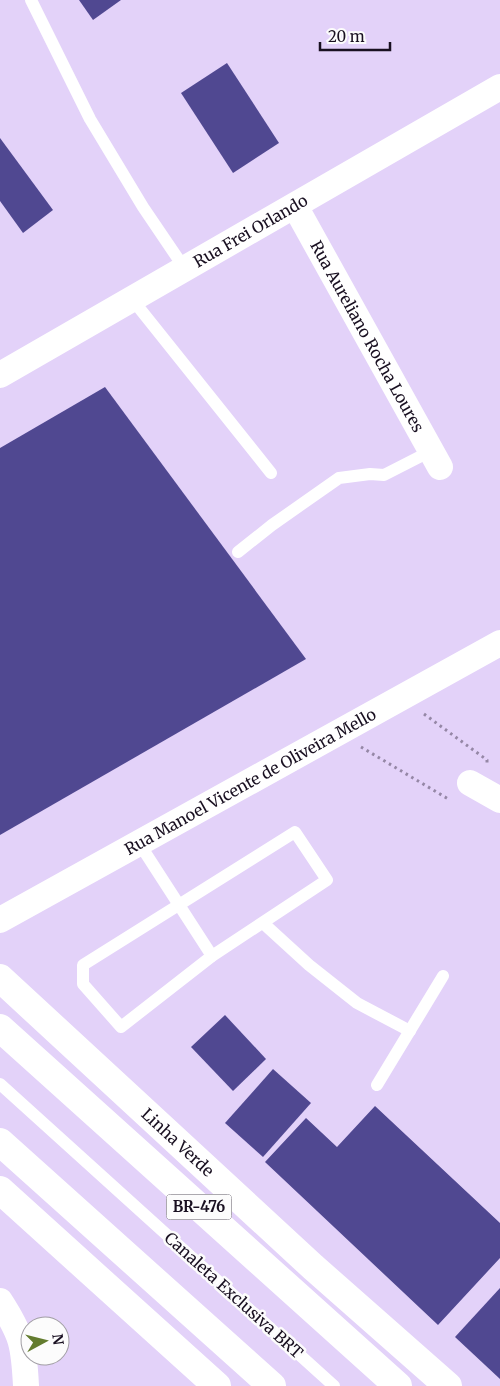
<svg xmlns="http://www.w3.org/2000/svg" width="500" height="1386" viewBox="0 0 500 1386" font-family="Merriweather,serif">
<style>
.building{fill:#504891}
.lines{fill:none;stroke-linecap:round;stroke-linejoin:round}
.path{stroke:#9587a6;stroke-width:3;stroke-dasharray:2.5 4;stroke-linecap:butt}
.service{stroke:#fff;stroke-width:12}
.minor{stroke:#fff;stroke-width:26}
.secondary{stroke:#fff;stroke-width:28}
.trunk{stroke:#fff;stroke-width:28}
.labels{text-anchor:middle;stroke-width:5;stroke-linejoin:round;paint-order:stroke}
.shield{fill:#fcfcfc;stroke:#5d5763;stroke-width:1}
.shield-label{font-size:15px;font-weight:bold;fill:#191021}
.street-label{font-size:16px;fill:#191021;stroke:#fcfcfc}
</style>
<rect width="100%" height="100%" fill="#e3d2f9"/>
<g class="building">
<polygon points="79,0 121,0 93,20"/>
<polygon points="227,63 279,143 233,173 181,93"/>
<polygon points="0,138 53,210 23,233 0,201"/>
<polygon points="105,387 306,659 0,835 0,448"/>
<polygon points="225,1015 266,1059 233,1091 191,1047"/>
<polygon points="273,1069 311,1103 263,1157 225,1123"/>
<polygon points="375,1106 500,1223 500,1258 438,1325 265,1162 306,1118 337,1147"/>
<polygon points="500,1288 500,1379 455,1337"/>
</g>
<g class="lines">
<g class="path">
<polyline points="424,714 487,760 487,765"/>
<polyline points="361,747 450,800"/>
</g>
<g class="service">
<polyline points="31,0 90,119 143,207 185,269"/>
<polyline points="132,299 271,473"/>
<polyline points="238,552 272,525 339,478 370,474 384,475 431,451"/>
<polygon points="295,832 327,880 212,956 121,1027 83,984 83,965"/>
<polyline points="139,843 212,956"/>
<polyline points="263,923 309,965 357,1003 410,1031"/>
<polyline points="0,1084 334,1386"/>
<polyline points="377,1085 443,976"/>
</g>
<g class="minor">
<path id="s1" d="M 295,206 L 440,467"/>
<path id="s2" d="M 0,375 L 500,87"/>
<polyline points="470,783 500,800"/>
<path id="s3" d="M 0,920 L 500,643"/>
<path d="M 0,1301 C 22,1335 24,1345 26,1386"/>
</g>
<g class="secondary">
<path id="s4" d="M 0,978 L 313,1267 L 448,1386"/>
<polyline points="0,1190 217,1386"/>
</g>
<g class="trunk">
<polyline points="0,1028 398,1386"/>
<polyline points="0,1142 272,1386"/>
</g>
</g>
<g class="labels">
<rect class="shield" x="166.5" y="1194.5" width="65" height="25" rx="4"/>
<g class="shield-label">
<text x="199" y="1212">BR-476</text>
</g>
<g class="street-label">
<text dy="6" stroke="none"><textPath href="#s2" startOffset="289">Rua Frei Orlando</textPath></text>
<text dy="6" stroke="none"><textPath href="#s1" startOffset="149">Rua Aureliano Rocha Loures</textPath></text>
<text dy="6" stroke="none"><textPath href="#s3" startOffset="286">Rua Manoel Vicente de Oliveira Mello</textPath></text>
<text dy="6" stroke="none"><textPath href="#s4" startOffset="242">Linha Verde</textPath></text>
<text transform="translate(234 1295) rotate(42)" y="6">Canaleta Exclusiva BRT</text>
</g>
</g>
<g transform="translate(45 1341) rotate(83)"><circle r="24" fill="#fcfcfc" stroke="#a19ea4"/>
<path d="M0-4L9 19L0 12L-9 19Z" fill="#637c2f"/>
<text y="-8" font-size="14" font-weight="bold" text-anchor="middle" fill="#191021">N</text>
</g>
<path d="M320 42v8h70v-8" fill="none" stroke="#191021" stroke-width="2.5"/>
<text x="328" y="42" font-size="15" fill="#191021" stroke="#fcfcfc" stroke-width="4" paint-order="stroke">20 m</text>
</svg>
